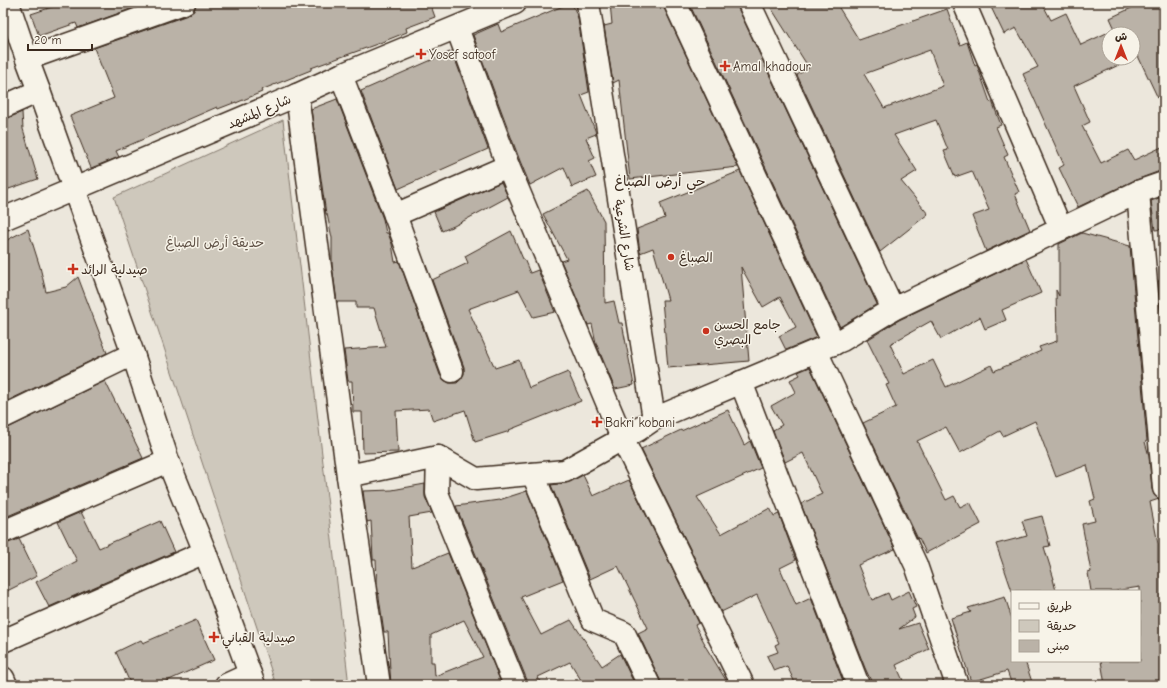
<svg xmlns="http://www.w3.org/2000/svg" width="1167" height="688" viewBox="0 0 1167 688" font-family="'Comic Neue','Playpen Sans Arabic',sans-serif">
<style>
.green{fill:#cec8bc;stroke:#84796d}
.building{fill:#bab2a7;stroke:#3b2a1e;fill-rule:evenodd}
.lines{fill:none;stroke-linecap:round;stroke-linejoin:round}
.minor-casing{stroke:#3b2a1e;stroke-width:25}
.minor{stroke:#f7f3e8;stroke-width:22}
.poi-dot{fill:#c8321e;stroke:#f7f3e8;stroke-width:1.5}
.labels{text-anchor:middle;stroke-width:3;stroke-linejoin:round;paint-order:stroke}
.poi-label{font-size:13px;fill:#3b2a1e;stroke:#f7f3e8;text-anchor:start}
.street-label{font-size:13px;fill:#3b2a1e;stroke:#f7f3e8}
.park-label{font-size:13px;fill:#605246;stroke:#f7f3e8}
.neighbourhood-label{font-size:14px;fill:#3b2a1e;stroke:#f7f3e8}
</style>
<rect width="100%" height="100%" fill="#ece7dc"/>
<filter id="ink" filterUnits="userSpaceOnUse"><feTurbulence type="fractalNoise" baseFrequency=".025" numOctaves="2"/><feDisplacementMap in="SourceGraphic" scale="8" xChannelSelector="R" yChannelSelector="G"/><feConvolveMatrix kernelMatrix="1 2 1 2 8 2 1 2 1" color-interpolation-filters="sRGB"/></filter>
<g filter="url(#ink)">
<polygon class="green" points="283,120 348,677 347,685 276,685 114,197"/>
<g class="building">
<polygon points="64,3 147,3 78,28 76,23 39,36 31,14"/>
<polygon points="196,3 430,3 435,17 406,28 407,32 377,44 311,68 311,70 261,90 262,92 236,103 236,102 218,109 217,107 116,151 119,157 91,168 70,116 114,98 94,48 188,15 194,11"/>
<polygon points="570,3 572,3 578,18 589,92 581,95 595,130 596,134 586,138 595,158 589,161 596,177 572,187 564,167 530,185 520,161 473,35 498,24 501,32"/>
<polygon points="610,3 663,3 664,8 738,167 630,179 619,80 613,83 604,26 612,24"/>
<polygon points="689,3 737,3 738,8 877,304 840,327"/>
<path d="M 768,3 L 836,3 L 859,40 L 947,9 L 960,45 L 967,42 L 975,66 L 977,65 L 990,102 L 992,101 L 1001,125 L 996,127 L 1008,155 L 1004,157 L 1019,192 L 1015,194 L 1030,230 L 986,251 L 972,216 L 989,210 L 972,171 L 955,177 L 944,151 L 948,150 L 936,120 L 894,135 L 917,171 L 901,181 L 928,214 L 880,252 L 797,75 L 809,68 ZM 930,50 L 943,86 L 884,108 L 864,74 Z"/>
<path d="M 989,3 L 1042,3 L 1051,20 L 1066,13 L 1081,45 L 1115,29 L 1110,18 L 1142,3 L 1164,3 L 1164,111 L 1138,56 L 1074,86 L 1090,122 L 1082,126 L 1101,163 L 1128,150 L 1134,160 L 1164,146 L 1164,171 L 1160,171 L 1133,181 L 1078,207 L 1059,168 L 1064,165 L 1023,74 L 1038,67 L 1016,28 L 1004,34 ZM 1109,34 L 1133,34 L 1133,58 L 1109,58 Z"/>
<polygon points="452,51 488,149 398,189 361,91"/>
<polygon points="337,99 383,219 386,233 388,233 392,244 395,262 399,261 440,375 444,380 449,383 457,383 461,379 464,374 464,367 432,280 468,263 465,256 511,231 523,259 524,259 530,273 538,270 555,312 533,317 519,290 468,309 495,368 519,360 529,388 568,372 581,401 509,430 510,431 475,442 465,410 433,421 429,409 396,411 398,452 363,453 362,412 353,412 352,381 348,381 344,350 386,347 374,308 356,308 356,302 337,302 332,265 332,238 327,214 326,214 311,109"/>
<polygon points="22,112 23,129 38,179 3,191 3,119 8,118"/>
<polygon points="740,171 817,337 786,350 779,336 796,327 780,297 763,307 741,267 749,361 668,368 662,300 668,300 653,248 640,253 637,229 665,218 660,203"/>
<polygon points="501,182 508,197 454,226 442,231 434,212"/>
<polygon points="588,191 604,221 605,303 614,301 619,323 622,323 634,385 615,389 596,343 592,324 588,325 561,261 567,259 543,214"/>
<polygon points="1164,196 1164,229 1155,230 1151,201"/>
<polygon points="28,229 40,267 46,292 66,287 78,277 107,353 3,403 3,242"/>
<polygon points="1082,233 1130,246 1147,441 1145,442 1149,456 1152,489 1154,495 1159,499 1150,502 1158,544 1158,562 1161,562 1164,578 1164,685 1105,685 1101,661 1140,661 1140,587 1114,591 1091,591 1088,573 1091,572 1082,524 1095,521 1090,501 1095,499 1087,465 1056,477 1035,421 1003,436 1000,431 960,453 946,427 917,441 946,500 954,496 960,507 970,502 981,524 926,553 919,538 918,539 863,423 896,407 886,385 889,384 867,340 899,320 1026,259 1041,293 1002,310 1006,320 985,329 980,317 941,339 931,321 890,344 904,374 933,360 946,387 991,365 994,371 1041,351 1039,347 1057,341 1056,290 1059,296 1059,244"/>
<polygon points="1164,280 1164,345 1158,281"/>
<polygon points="810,367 895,549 858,565 872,600 888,593 891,600 909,591 916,607 912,609 915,617 899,629 918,623 929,649 896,665 905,685 873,685 865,668 801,504 822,494 803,453 785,462 773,430 782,425 771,406 796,392 790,380 800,375 798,372"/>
<polygon points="105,381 143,458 3,518 3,429 8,428"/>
<polygon points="728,410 744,445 750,441 761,468 697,497 721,534 770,508 774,516 779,514 796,560 780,568 796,605 811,598 843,681 836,685 796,685 787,666 774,671 767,656 778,652 775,645 779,643 757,595 721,612 641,449 681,430 681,431"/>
<polygon points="583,475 593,496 629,480 699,623 695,625 705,644 704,644 729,685 661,685 660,680 638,633 648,628 618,566 590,579 551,485 566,483"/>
<path d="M 425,484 L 425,497 L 432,513 L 409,517 L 412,567 L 448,553 L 502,685 L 391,685 L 390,671 L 388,632 L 384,632 L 377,583 L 376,560 L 373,560 L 373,558 L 371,521 L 367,522 L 363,491 L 392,490 ZM 464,620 L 483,657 L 435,676 L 434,662 L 431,662 L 431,635 Z"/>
<polygon points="527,491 563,580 521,597 541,635 571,620 602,666 620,654 635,685 573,685 581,680 570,662 538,677 541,685 527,685 527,680 456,506 499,500"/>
<polygon points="81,512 99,548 160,521 174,552 49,607 36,582 77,561 58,522"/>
<polygon points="1042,516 1050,546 1044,547 1054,579 1053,579 1056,591 1012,591 996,544 1027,536 1022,521"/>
<polygon points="19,539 37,576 3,593 3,544 8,543"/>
<polygon points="1005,597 1012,619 1012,661 1025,661 1033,685 1012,685 1007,671 971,682 951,618 971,612 968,608"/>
<polygon points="196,620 214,660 158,685 131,685 116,652 141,640 143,643"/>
</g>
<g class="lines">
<defs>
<g id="minor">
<polyline points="8,3 27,59 39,91 133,354 168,461 205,552 254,685"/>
<polyline points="588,3 654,419"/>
<polyline points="675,3 834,344"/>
<polyline points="749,3 893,309"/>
<polyline points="457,28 508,166 622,438 743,685"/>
<polyline points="27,59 184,3"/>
<polyline points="341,75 395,215 452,371"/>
<polyline points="297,95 348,476 379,685"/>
<polyline points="3,107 39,91"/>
<polyline points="1138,192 1164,183"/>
<polyline points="395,215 508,166"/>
<polyline points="3,219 297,95 341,75 515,3"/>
<polyline points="1061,229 1138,192 1164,488"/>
<polyline points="816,351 916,565 957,685"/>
<polyline points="741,382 858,685"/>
<polyline points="3,417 133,354"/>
<polyline points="438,457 437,493 515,685"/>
<polyline points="533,474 593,620 624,633 649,685"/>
<polyline points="348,476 438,457 476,479 565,471 638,430 654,419 842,340 893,309 1061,229 964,3"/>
<polyline points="3,532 168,461"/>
<polyline points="3,641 205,552"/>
<polyline points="3,678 6,685"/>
<polyline points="226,685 250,674"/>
</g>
</defs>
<use href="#minor" class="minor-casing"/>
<use href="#minor" class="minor"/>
</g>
</g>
<g class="poi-dot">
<path d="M419 48h4v4h4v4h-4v4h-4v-4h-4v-4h4z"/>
<path d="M723 60h4v4h4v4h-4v4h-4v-4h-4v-4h4z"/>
<circle cx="671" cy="257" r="4"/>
<path d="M71 263h4v4h4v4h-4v4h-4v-4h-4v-4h4z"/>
<circle cx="706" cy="331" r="4"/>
<path d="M595 416h4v4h4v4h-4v4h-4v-4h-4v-4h4z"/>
<path d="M212 631h4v4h4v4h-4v4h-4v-4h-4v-4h4z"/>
</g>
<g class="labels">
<g class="poi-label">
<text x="429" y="59">Yosef satoof</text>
<text x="733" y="71">Amal khadour</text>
<text x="679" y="262">الصباغ</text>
<text x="81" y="274">صيدلية الرائد</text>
<text x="714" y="329">جامع الحسن<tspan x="714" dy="15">البصري</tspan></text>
<text x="605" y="427">Bakri kobani</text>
<text x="222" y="642">صيدلية القباني</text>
</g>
<g class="street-label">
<text transform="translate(259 111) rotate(-23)" y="5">شارع المشهد</text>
<text transform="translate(625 235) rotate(81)" y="5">شارع الشرعية</text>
</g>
<g class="park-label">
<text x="215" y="247">حديقة أرض الصباغ</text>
</g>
<g class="neighbourhood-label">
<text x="660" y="186">حي أرض الصباغ</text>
</g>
</g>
<rect width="1167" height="688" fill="none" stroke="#f7f3e8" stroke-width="16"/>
<rect x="8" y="8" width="1151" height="672" fill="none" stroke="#3b2a1e" stroke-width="1.5" filter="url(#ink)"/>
<rect x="1011" y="590" width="130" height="72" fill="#f7f3e8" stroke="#aca397"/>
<rect x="1019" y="603" width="20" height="6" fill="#f7f3e8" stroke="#aca397"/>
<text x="1047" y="610" font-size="12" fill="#3b2a1e">طريق</text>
<rect x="1019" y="620" width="20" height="12" fill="#cec8bc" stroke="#aca397"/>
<text x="1047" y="630" font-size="12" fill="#3b2a1e">حديقة</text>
<rect x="1019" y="640" width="20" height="12" fill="#bab2a7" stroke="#aca397"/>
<text x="1047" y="650" font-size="12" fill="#3b2a1e">مبنى</text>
<g transform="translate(1121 46)"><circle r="19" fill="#f7f3e8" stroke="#aca397"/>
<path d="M0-3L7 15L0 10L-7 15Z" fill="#c8321e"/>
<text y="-6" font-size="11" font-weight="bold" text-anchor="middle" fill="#3b2a1e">ش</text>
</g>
<path d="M28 44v6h64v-6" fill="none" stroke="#3b2a1e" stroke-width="2"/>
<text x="34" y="44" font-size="12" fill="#3b2a1e" stroke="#f7f3e8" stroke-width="3" paint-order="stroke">20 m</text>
</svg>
